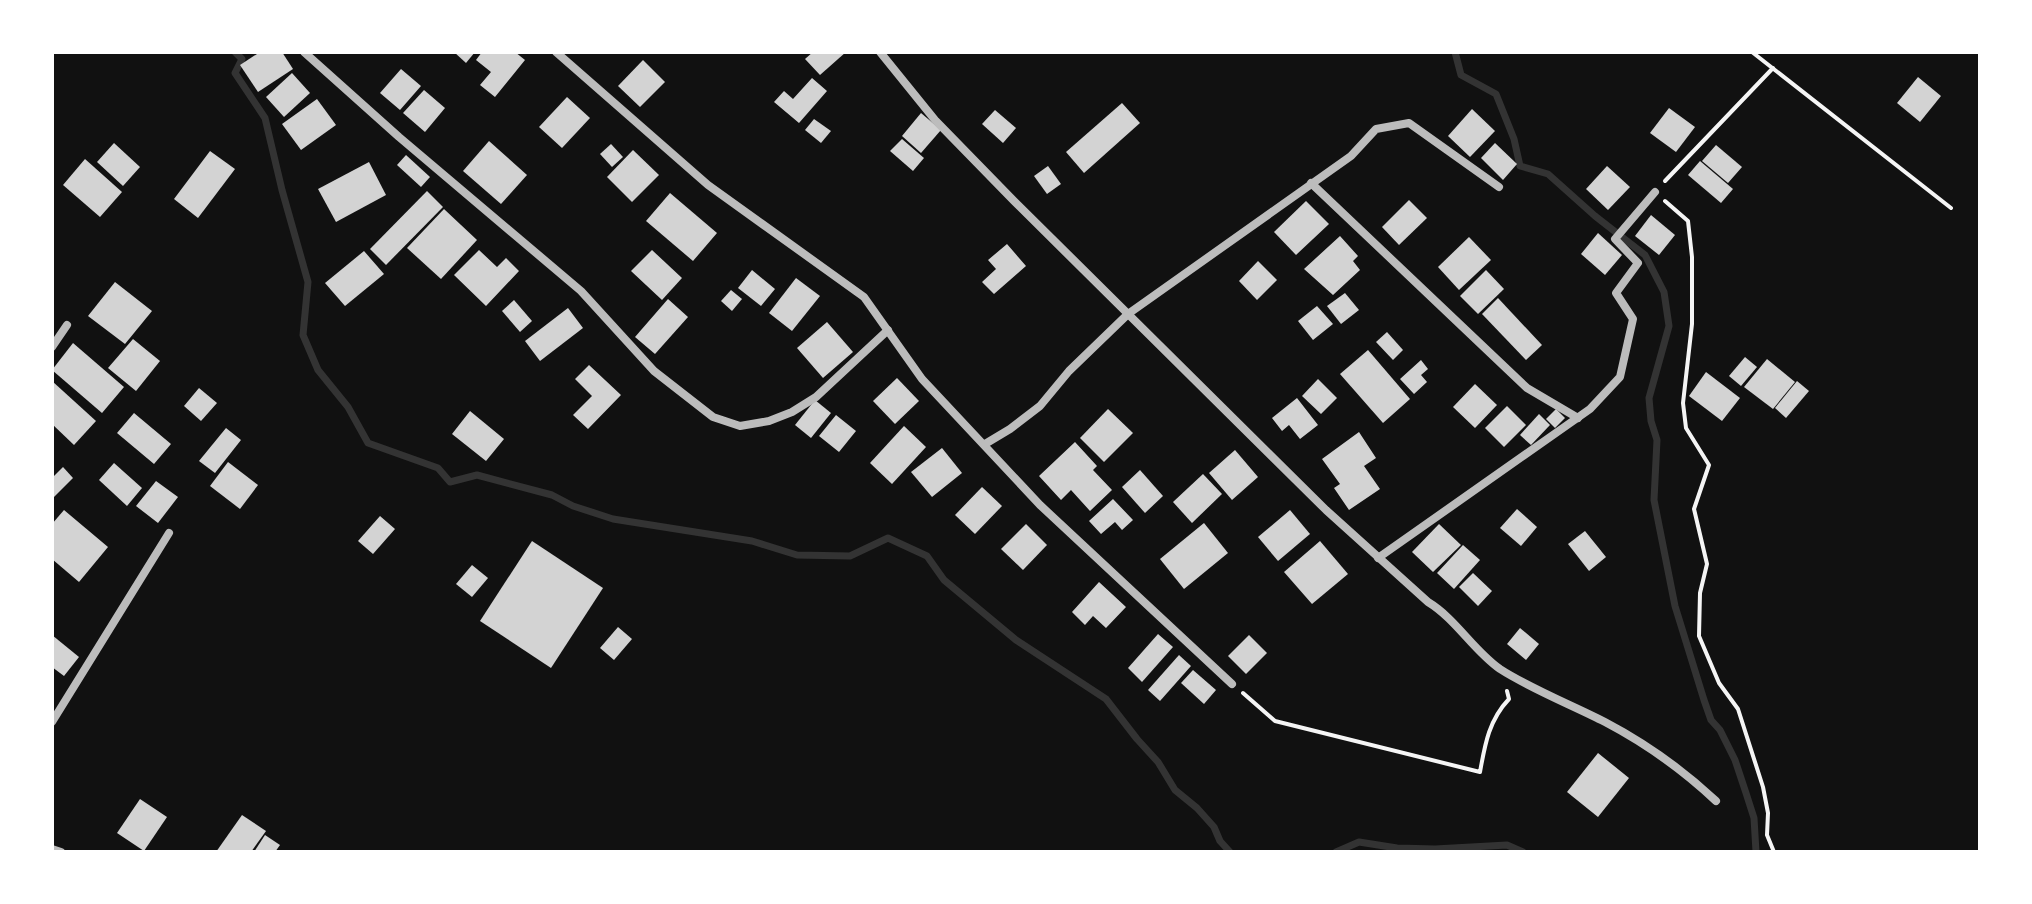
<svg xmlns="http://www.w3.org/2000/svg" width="2032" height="904" viewBox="0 0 2032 904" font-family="'Fira Sans Condensed',sans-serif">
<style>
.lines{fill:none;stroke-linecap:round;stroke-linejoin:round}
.stream{stroke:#333;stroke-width:7}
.building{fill:#d3d3d3}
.path{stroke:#f5f5f5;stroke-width:4}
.minor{stroke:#bcbcbc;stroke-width:8}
</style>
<rect width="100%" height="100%" fill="#111"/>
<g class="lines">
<g class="stream">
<polyline points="235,52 242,59 235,73 265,118 282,190 308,282 303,335 318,370 348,407 368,443 438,468 450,482 477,475 552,495 573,506 613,519 752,541 797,555 850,556 888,538 927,556 944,580 1016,640 1106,699 1137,739 1158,762 1175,790 1197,808 1214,827 1220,841 1230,852"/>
<polyline points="1455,52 1461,75 1496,94 1514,139 1520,166 1548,174 1595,216 1645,255 1664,292 1669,326 1649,398 1651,421 1657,440 1654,500 1675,606 1704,700 1711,720 1720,730 1735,760 1746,793 1754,818 1756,852"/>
<polyline points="1336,852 1359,842 1397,848 1435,849 1507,845 1523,852"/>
</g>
</g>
<g class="building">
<polygon points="260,52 282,52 293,69 258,92 240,65"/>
<polygon points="454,52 475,52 466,63"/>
<polygon points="482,52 515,52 525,60 495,97 480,85 491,72 476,60"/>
<polygon points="813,52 846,52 820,75 805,59"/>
<polygon points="643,60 665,82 640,107 618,86"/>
<polygon points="401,69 421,86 400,110 380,93"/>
<polygon points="292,73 310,93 284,117 266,97"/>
<polygon points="1918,77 1941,96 1920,122 1897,103"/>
<polygon points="812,78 827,91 799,123 774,102 784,91 793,99"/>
<polygon points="424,90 445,108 425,132 403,113"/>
<polygon points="567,97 590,118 562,148 539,127"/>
<polygon points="317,99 336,125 301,150 282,124"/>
<polygon points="1122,103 1140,123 1084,173 1066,152"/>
<polygon points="1669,108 1695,127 1676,152 1650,133"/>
<polygon points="1472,109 1495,131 1470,157 1448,136"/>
<polygon points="995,110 1016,128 1003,143 982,124"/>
<polygon points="921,113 941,130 921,153 902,136"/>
<polygon points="814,119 831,131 821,143 805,130"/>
<polygon points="902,139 924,158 913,171 890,151"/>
<polygon points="489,141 527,175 501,204 463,171"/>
<polygon points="114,143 140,167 123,186 97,162"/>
<polygon points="1495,143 1517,164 1503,180 1481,158"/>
<polygon points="611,144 623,157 612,167 600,154"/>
<polygon points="1716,145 1742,167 1728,183 1702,161"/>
<polygon points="633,150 659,175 632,202 607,177"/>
<polygon points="210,151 235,169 198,218 174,199"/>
<polygon points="406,155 430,177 421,187 397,165"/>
<polygon points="85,159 122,192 100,217 63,185"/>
<polygon points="1700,161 1733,189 1721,203 1688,175"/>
<polygon points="369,162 386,195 336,222 318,189"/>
<polygon points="1048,166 1061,184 1047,194 1034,176"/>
<polygon points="1607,166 1630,187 1608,210 1586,189"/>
<polygon points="427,191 443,207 386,265 370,249"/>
<polygon points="670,193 717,233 693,261 646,221"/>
<polygon points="1409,200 1427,218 1399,245 1382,227"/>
<polygon points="1306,201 1329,224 1296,255 1274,232"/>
<polygon points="444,209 477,240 441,279 407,248"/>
<polygon points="1651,215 1675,235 1659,255 1635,236"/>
<polygon points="1598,233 1622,255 1605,275 1581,254"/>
<polygon points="1340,236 1358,256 1353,261 1360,270 1333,295 1304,269"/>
<polygon points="1469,237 1491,260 1459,290 1438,267"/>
<polygon points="1007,244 1026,266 994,294 982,282 996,269 988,260"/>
<polygon points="479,250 497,267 506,258 519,271 486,306 454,275"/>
<polygon points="652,250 682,278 662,300 631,271"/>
<polygon points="364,251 384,274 345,306 325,283"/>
<polygon points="1258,261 1277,280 1257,300 1239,281"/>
<polygon points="752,270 775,289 761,306 738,288"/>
<polygon points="1486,270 1504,289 1478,314 1460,296"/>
<polygon points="796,278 820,296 792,331 769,313"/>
<polygon points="115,282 152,311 125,344 88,316"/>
<polygon points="731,290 742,299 732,311 721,301"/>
<polygon points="1345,293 1359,310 1341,324 1327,306"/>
<polygon points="1498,298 1542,345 1526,360 1482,314"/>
<polygon points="668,299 688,317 655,354 635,337"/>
<polygon points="514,300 532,321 520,332 502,311"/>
<polygon points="1317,306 1333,324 1313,340 1298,321"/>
<polygon points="568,308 583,328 540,361 525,341"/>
<polygon points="827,322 853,352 823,378 797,348"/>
<polygon points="1387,332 1403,350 1393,360 1376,342"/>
<polygon points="133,339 160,361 136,391 108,368"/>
<polygon points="73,343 124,387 102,413 52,370"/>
<polygon points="1368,350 1410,399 1383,423 1340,374"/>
<polygon points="1745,357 1757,367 1741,386 1729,376"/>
<polygon points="1767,359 1795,382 1773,409 1744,387"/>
<polygon points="1421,360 1428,369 1421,375 1427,382 1414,394 1400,379"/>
<polygon points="589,365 621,395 588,429 573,415 592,396 575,379"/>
<polygon points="1706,372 1740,398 1722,421 1689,396"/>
<polygon points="897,378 919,401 895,424 873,401"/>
<polygon points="1318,379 1337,398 1321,414 1302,396"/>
<polygon points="52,381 96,421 74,445 52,424"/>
<polygon points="1797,381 1809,391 1786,418 1775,408"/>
<polygon points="1475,384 1497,405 1475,428 1453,407"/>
<polygon points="199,388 217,403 201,421 184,406"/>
<polygon points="1297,398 1318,425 1300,439 1289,425 1282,431 1272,418"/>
<polygon points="815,400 831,413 811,438 795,425"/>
<polygon points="1507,406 1526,425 1504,447 1485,428"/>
<polygon points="1108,409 1133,433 1104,462 1080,438"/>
<polygon points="1556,409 1565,418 1555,428 1546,419"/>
<polygon points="470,411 504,439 486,461 452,434"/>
<polygon points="134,413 171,444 154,464 117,433"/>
<polygon points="1539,414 1550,425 1531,445 1520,435"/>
<polygon points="836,415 856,431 839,452 819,436"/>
<polygon points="904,426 926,447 892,484 870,463"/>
<polygon points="226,428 241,440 215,473 199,461"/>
<polygon points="1359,432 1376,458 1364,466 1380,489 1349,510 1334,488 1340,484 1322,459"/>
<polygon points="1075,442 1097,466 1093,470 1112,490 1090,511 1071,490 1061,500 1039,476"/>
<polygon points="942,448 962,473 932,497 911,472"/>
<polygon points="1235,450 1258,477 1232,500 1209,473"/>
<polygon points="228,462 258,485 240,509 210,486"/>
<polygon points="114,463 142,488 127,506 99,480"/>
<polygon points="63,467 73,478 52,499 52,478"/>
<polygon points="1140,470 1163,496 1145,513 1122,487"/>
<polygon points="1203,474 1222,494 1192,523 1173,502"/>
<polygon points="156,481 178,497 158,523 136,506"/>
<polygon points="982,487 1002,506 975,534 955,515"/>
<polygon points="1113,499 1133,520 1122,530 1115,522 1101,534 1089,521"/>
<polygon points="1517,509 1537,527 1521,546 1500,528"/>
<polygon points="64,510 108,547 79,582 52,559 52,524"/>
<polygon points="1290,510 1310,534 1278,561 1258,537"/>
<polygon points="380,516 395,529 373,554 358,541"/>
<polygon points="1204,523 1228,553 1184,589 1160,559"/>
<polygon points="1026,524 1047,545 1023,570 1001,549"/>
<polygon points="1439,524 1461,545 1433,572 1412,552"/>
<polygon points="1585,531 1606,557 1589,571 1568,544"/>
<polygon points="532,541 603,588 551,668 480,621"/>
<polygon points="1320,541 1348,574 1312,604 1284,572"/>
<polygon points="1463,545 1480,560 1454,589 1437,573"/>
<polygon points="472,565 488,578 472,597 456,584"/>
<polygon points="1473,573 1492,591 1478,606 1459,587"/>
<polygon points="1099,582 1126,607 1106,628 1093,616 1085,625 1072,612"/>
<polygon points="618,627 632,639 614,660 600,648"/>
<polygon points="1520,628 1539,644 1526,660 1507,644"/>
<polygon points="1158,634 1173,647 1142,682 1128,668"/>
<polygon points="52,635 79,657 64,676 52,667"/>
<polygon points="1249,635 1267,653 1246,674 1228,656"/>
<polygon points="1179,655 1191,666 1160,701 1148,690"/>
<polygon points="1193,670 1216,690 1204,704 1181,683"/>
<polygon points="1598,753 1629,778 1598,817 1567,792"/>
<polygon points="140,799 167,817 144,851 117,833"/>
<polygon points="242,815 266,831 251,852 216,852"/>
<polygon points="265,835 280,845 275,852 254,852"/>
</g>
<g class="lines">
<g class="path">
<polyline points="1752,52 1951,208"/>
<polyline points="1665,181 1773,68"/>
<polyline points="1665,201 1688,221 1692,257 1692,324 1683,403 1686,428 1709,465 1694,509 1707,564 1700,593 1699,636 1719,683 1738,709 1763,787 1768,813 1767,835 1774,852"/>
<path d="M 1243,693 L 1275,721 L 1480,772 C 1485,744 1489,720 1509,699 L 1507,691"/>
</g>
<g class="minor">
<polyline points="304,52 399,137 581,291 654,371 713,417 740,426 769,421 792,412 816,397 888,330"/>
<polyline points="556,52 708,185 864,297 922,379 1040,505 1232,684"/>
<path d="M 880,52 L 935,120 L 1014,201 L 1326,510 L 1428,602 C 1456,619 1473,650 1500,669 C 1529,688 1574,706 1605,722 C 1645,743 1684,771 1716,801"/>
<polyline points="1311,183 1527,388 1578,418"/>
<polyline points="52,347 67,325"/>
<polyline points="985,444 1010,429 1040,406 1069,371 1128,314 1351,156 1376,129 1409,123 1499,187"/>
<polyline points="1378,558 1590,409 1620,377 1633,319 1616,293 1638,263 1615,239 1655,192"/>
<polyline points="52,722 169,533"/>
<polyline points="52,849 61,852"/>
</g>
</g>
<rect width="2032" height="904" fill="none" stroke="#ffffff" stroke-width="108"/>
</svg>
